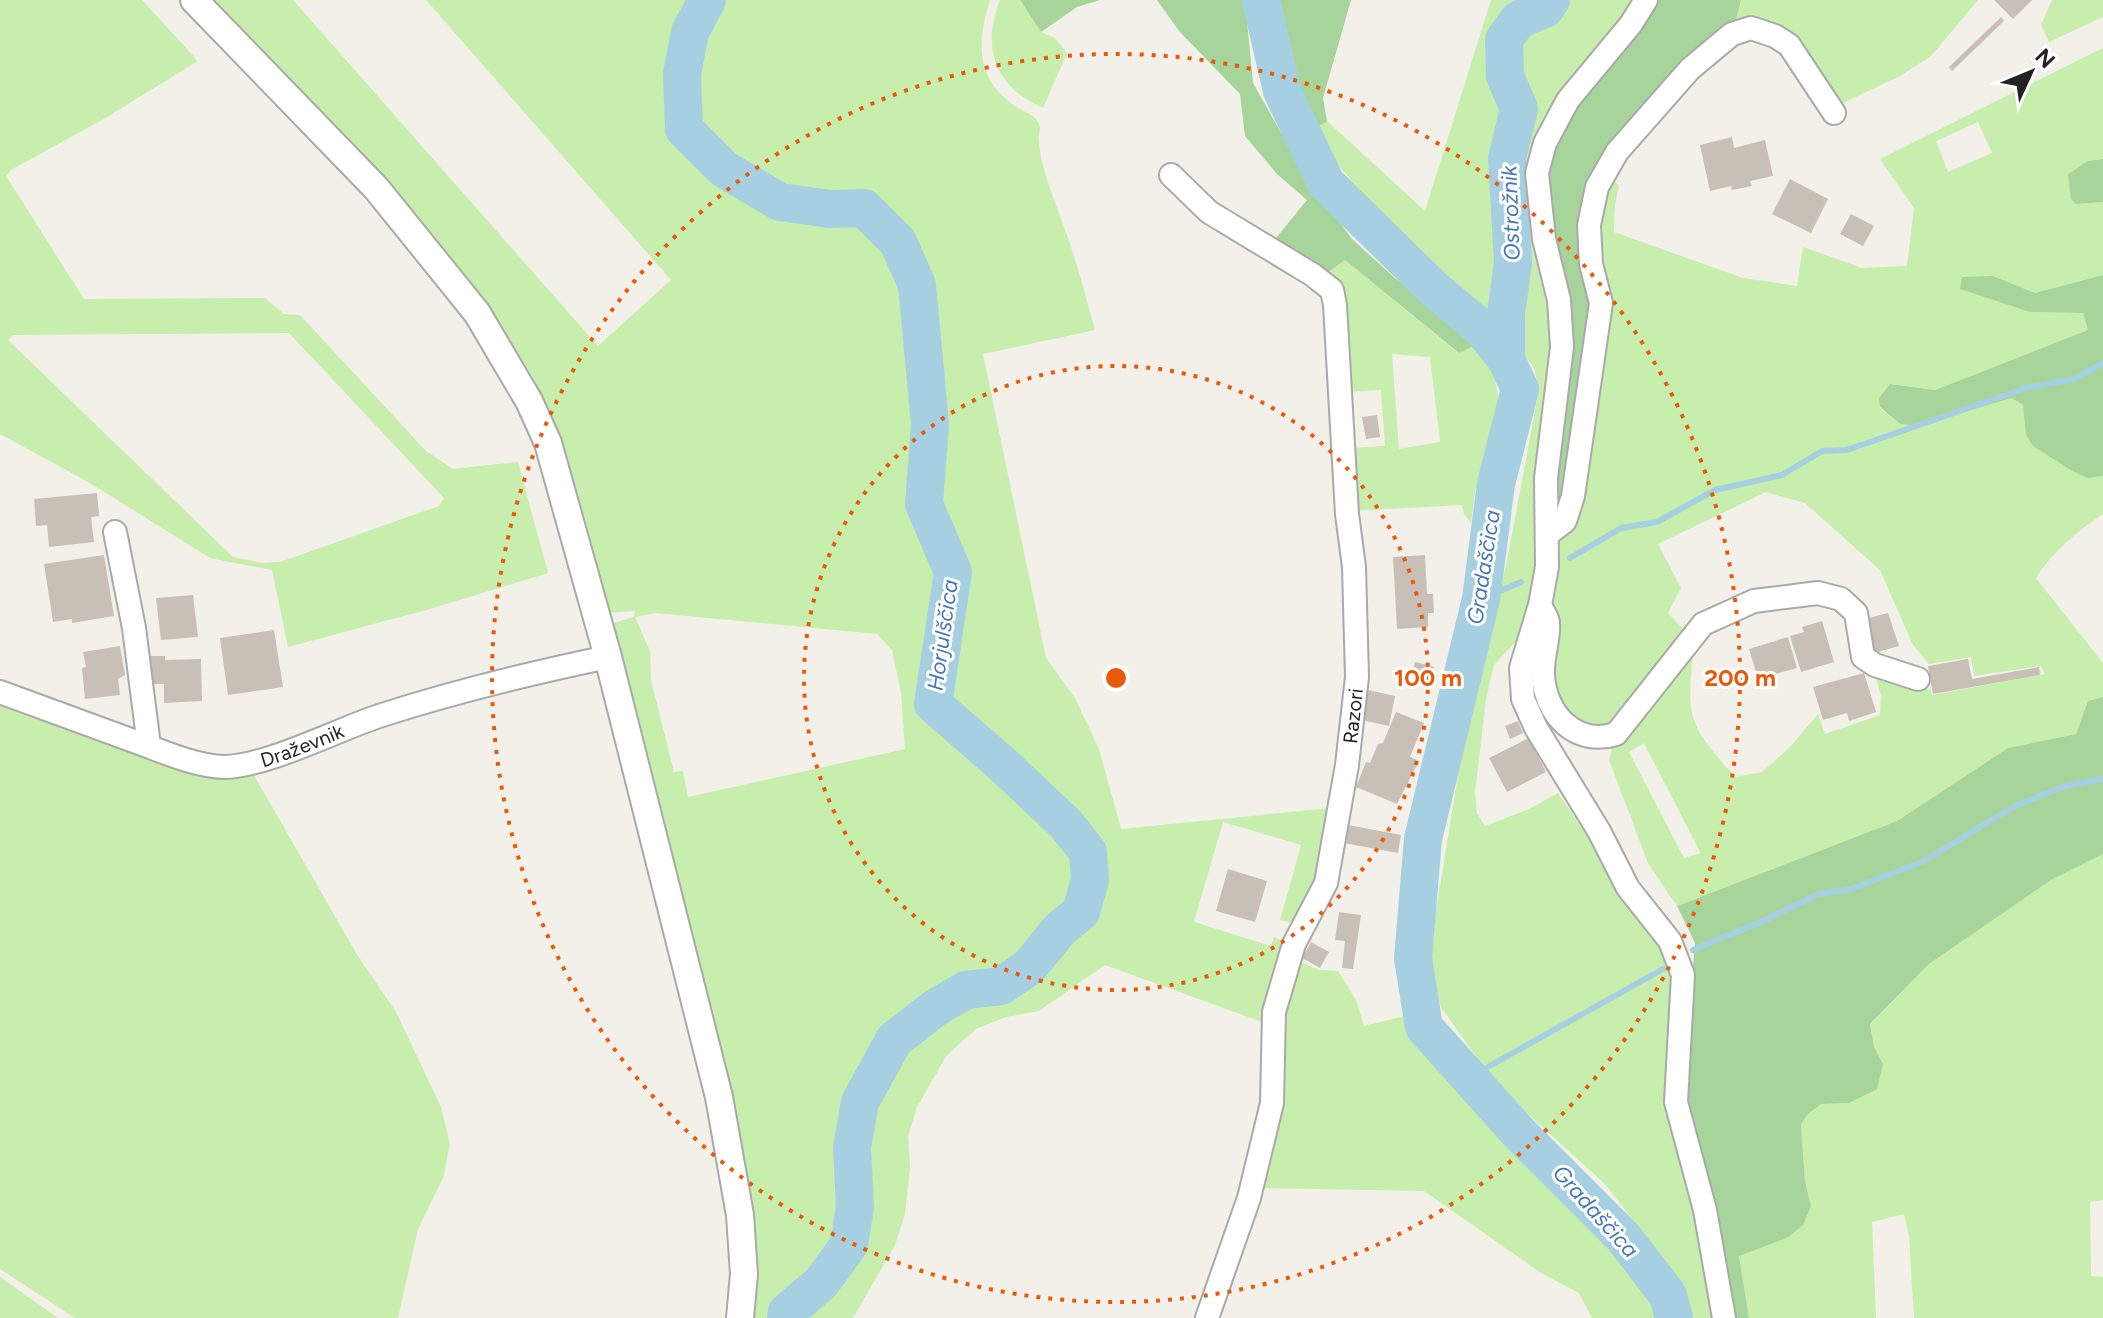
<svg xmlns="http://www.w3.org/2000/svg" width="2103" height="1318" viewBox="0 0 2103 1318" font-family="Figtree,sans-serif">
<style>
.grass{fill:#c7eeac;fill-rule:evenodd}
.forest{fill:#a7d49b}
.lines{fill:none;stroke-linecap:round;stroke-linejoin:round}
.stream{stroke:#a6d0e2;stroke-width:6}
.river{stroke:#a6d0e2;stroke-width:38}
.building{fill:#c8c0b7}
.minor-casing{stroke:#a9a9a9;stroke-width:26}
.tertiary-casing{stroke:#a9a9a9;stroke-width:30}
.minor{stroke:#fff;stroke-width:22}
.tertiary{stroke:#fff;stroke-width:26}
.ring{fill:none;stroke:#e8590c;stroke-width:4;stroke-dasharray:4 8}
.labels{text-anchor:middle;stroke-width:6;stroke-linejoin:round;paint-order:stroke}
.street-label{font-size:20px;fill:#222;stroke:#fff}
.water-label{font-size:22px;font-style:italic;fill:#4776b8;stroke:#fff}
.centre{fill:#e8590c;stroke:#fff;stroke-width:4}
.ring-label{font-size:24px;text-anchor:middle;font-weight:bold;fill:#e8590c;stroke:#fff;stroke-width:6;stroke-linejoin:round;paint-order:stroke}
</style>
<rect width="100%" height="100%" fill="#f2f0e8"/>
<g class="grass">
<path d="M 0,0 L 142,0 L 198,61 L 102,120 L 11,170 L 6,176 L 84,299 L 265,298 L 284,314 L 300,315 L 426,451 L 453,469 L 518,462 L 548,573 L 430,609 L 288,647 L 272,570 L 210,558 L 90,483 L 0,434 ZM 289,333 L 444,498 L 439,506 L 280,562 L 263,563 L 233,557 L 8,340 L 13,335 Z"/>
<path d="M 206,0 L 293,0 L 598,346 L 671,280 L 426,0 L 990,0 C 976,44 976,82 1018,108 C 1028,114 1038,116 1040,128 C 1040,133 1038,135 1039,141 C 1040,171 1062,217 1071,247 C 1080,274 1087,302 1095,330 L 983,354 L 1046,658 L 1075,698 L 1099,749 L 1121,829 L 1331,808 L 1325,846 L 1313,890 L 1293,923 L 1280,920 L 1301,845 L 1223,822 L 1194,922 L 1271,946 L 1274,937 L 1280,940 L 1281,947 L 1275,964 L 1265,1023 L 1105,965 L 1039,1011 L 1006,1017 L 976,1029 L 947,1055 L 917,1107 L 908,1136 L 910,1168 L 905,1214 L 895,1245 L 853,1318 L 749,1318 L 754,1256 L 753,1200 L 607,625 L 634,617 L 635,611 L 604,613 L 552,421 L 534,379 L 493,312 L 435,239 L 358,150 ZM 655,613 L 877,634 L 892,650 L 901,693 L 905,749 L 688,797 L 683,771 L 674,772 L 651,680 L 650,651 L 635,617 Z"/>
<path d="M 1000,0 L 1020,0 L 1041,32 L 1055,38 L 1067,53 L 1043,108 C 995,87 981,49 1000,0 Z"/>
<polygon points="1491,0 1636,0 1542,120 1528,172 1556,348 1537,583 1519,638 1494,665 1486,699 1475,792 1477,813 1485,826 1529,809 1558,793 1659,940 1674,971 1675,1121 1718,1318 1689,1318 1683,1287 1606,1185 1497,1086 1441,1007 1428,961 1459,769 1507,561 1539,389 1534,368 1512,338 1401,239 1327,152 1315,129 1327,121 1425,211"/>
<polygon points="1741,0 1978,0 1931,56 1900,76 1843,103 1835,101 1804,57 1734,28"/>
<polygon points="2052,0 2103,0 2103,17 2049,42 2041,25"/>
<path d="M 2103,48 L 2103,159 L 2088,161 L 2076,204 L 2103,202 L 2103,275 L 2035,293 L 1993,276 L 2030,312 L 2083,313 L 2088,330 L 1935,390 L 1891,384 L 1880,408 L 1900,424 L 1917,426 L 2012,398 L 2023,405 L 2025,418 L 2088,478 L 2103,476 L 2103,514 C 2077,532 2052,551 2036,578 L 2103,663 L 2103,697 L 2088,701 L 2076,734 L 2008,748 L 1897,821 L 1677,906 L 1648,863 L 1609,760 L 1613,744 L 1694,642 C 1693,665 1686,697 1694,720 C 1700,739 1722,763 1736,777 L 1762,772 L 1790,747 L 1818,714 L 1825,734 L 1880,715 L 1881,696 L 1875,674 L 1931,690 L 1932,695 L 2045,674 L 2041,666 L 1974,676 L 1971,657 L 1929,664 L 1913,645 L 1880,570 L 1805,503 L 1766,492 L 1658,544 L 1681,588 L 1668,613 L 1688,634 L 1611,730 L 1579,729 L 1551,694 L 1555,558 L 1562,537 L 1574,529 L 1585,468 L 1594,231 L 1609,175 L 1619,186 L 1615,205 L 1614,232 L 1743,278 L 1797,286 L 1803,247 L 1862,268 L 1907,266 L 1914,208 L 1880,159 ZM 1978,122 L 1992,153 L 1948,172 L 1936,141 ZM 1644,743 L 1700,852 L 1700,853 L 1684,858 L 1629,752 Z"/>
<path d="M 1345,260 L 1458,353 L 1474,346 L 1493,373 L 1499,399 L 1475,493 L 1471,523 L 1464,514 L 1462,505 L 1352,511 L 1346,448 L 1385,446 L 1381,390 L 1345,392 L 1327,273 ZM 1392,354 L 1430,357 L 1440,442 L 1399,449 Z"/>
<polygon points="0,700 251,770 356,953 396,1012 441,1107 450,1144 443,1178 418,1229 398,1318 75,1318 0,1269"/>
<polygon points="2103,854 2103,1200 2090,1202 2091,1276 2103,1277 2103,1318 1914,1318 1909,1236 1904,1214 1872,1222 1876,1318 1749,1318 1739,1256 1787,1238 1811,1206 1805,1181 1801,1124 1808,1114 1821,1104 1849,1103 1883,1064 1874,1047 1870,1025 1929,964 2051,880"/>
<polygon points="1296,960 1319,970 1338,971 1356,1000 1364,1026 1405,1016 1410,1035 1615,1249 1653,1298 1660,1318 1592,1318 1579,1293 1541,1273 1424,1191 1253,1188 1276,1038"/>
<polygon points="0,1277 58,1318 0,1318"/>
</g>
<g class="forest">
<polygon points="1020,0 1100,0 1077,7 1041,32"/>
<polygon points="1157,0 1245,0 1253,83 1306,177 1352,239 1396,279 1437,309 1474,346 1459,353 1345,260 1327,273 1276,238 1307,200 1277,174 1245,136 1240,94 1179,31"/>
<polygon points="1277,0 1351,0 1323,98 1327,121 1315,129 1295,89"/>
<polygon points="1651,0 1741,0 1734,28 1586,193 1595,306 1562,512 1555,504 1551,238 1545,173 1557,128"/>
<polygon points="2103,159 2103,202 2076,204 2071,199 2068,174 2088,161"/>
<polygon points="2103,275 2103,476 2088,478 2074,472 2033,446 2026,435 2023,405 2012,398 1917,426 1900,424 1880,407 1879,398 1890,384 1935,390 2088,330 2083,313 2030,312 1960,289 1962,277 1993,276 2035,293"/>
<polygon points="2103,697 2103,854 2051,880 1929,964 1870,1024 1874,1047 1883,1064 1877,1089 1849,1103 1821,1104 1808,1114 1801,1124 1805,1181 1811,1206 1803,1225 1787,1238 1739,1256 1749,1318 1729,1318 1682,1102 1695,943 1677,906 1897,821 2008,748 2076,734 2088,701"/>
</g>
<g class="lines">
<g class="stream">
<polyline points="1570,558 1621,528 1657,522 1715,490 1782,475 1822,451 1847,450 2026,388 2074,379 2103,363"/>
<polyline points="1481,599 1521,582"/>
<polyline points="1693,950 1756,924 1819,894 1851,889 1922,862 2013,807 2065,786 2103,779"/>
<polyline points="1468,1078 1663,969"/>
</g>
<g class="river">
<polyline points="707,0 690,32 682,74 684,129 724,169 780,202 830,209 864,208 898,242 917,285 930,424 924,504 953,572 933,704 1001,763 1066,824 1088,852 1090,880 1081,912 1060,929 1029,967 1001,986 966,990 935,1008 894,1040 860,1102 852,1147 855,1207 849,1245 821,1283 787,1312 786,1318"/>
<polyline points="1261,0 1282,91 1326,183 1433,288 1482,329 1506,359 1520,389 1496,484 1481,599 1423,839 1413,958 1424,1027 1519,1133 1623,1237 1668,1295 1674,1318"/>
<polyline points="1506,359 1506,314 1513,263 1507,158 1519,109 1505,76 1504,40 1518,20 1545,9 1551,0"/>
</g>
</g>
<g class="building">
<polygon points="1994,0 2032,0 2013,19"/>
<polygon points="2001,17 2004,21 1952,71 1949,67"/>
<polygon points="1732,137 1734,148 1765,140 1773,176 1750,181 1752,186 1732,190 1731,186 1710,191 1700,145"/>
<polygon points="1790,179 1828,199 1811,233 1772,214"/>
<polygon points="1851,214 1874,226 1863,246 1840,234"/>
<polygon points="1377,415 1380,437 1366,439 1362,417"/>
<polygon points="97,493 99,516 91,517 94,542 49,547 47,525 36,526 34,499"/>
<polygon points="104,555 114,616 72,623 72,619 53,622 44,564"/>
<polygon points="1425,555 1427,594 1433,594 1434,613 1428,613 1428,627 1397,629 1393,557"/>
<polygon points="193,595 198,637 161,640 156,598"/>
<polygon points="1888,613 1899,646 1871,654 1861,620"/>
<polygon points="1822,621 1834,662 1801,672 1790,636 1804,632 1802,627"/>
<polygon points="274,630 283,687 228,695 220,638"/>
<polygon points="1788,637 1797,668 1758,679 1749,649"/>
<polygon points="120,646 125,675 118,679 120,695 85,699 82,668 86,667 83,652"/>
<polygon points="147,656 165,656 165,660 201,659 202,701 164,703 164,684 148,684"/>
<polygon points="1968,659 1972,679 2039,667 2040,675 1933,694 1928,666"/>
<polygon points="1415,662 1434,667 1430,681 1411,676"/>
<polygon points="1864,673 1876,712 1849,721 1847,713 1823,720 1813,687"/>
<polygon points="1368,690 1395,696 1389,726 1362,720"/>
<polygon points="1396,712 1424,723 1410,757 1419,761 1397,804 1356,787 1366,762 1370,763 1378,744 1383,743"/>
<polygon points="1518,721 1523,733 1510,739 1505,726"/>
<polygon points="1529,738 1546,772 1507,792 1489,758"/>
<polygon points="1348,825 1401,835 1398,853 1344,843"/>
<polygon points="1228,869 1267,881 1255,922 1216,911"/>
<polygon points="1339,912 1361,915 1353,969 1342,968 1345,941 1335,940"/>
<polygon points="1311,942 1329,952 1320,968 1302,958"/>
</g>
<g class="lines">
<defs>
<g id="minor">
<polyline points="1646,0 1631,24 1568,100 1545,143 1537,173 1544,239 1559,300 1562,347 1546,478 1547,567 1540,605 1521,668 1523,699 1536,728 1599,831 1628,888 1670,941 1683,975 1676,1102 1705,1210 1724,1318"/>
<polyline points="1171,175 1209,212 1313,275 1332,290 1335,305 1347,514 1354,567 1357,677 1347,765 1326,883 1294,944 1274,1012 1272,1103 1249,1198 1207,1318"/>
<polyline points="115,532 134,628 149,746"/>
<polyline points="1547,535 1565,521 1573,496 1601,303 1591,264 1589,225 1597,187 1617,152 1690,69 1732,34 1751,28 1775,36 1789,45 1834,113"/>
<path d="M 1540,606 C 1543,611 1548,618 1548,623 C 1550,634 1542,658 1543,673 C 1544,713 1575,747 1616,734 L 1703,624 L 1754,601 L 1818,593 L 1841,599 L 1856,613 L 1863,657 L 1875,665 L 1918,679"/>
<path id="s1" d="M 0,692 C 44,708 88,724 131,740 C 160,750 193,766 224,767 C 265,767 337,730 379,716 C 454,692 531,673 608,657"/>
</g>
<polyline id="tertiary" points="194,0 376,188 477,313 529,401 548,443 608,657 719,1097 740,1215 744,1274 740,1318"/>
</defs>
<use href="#minor" class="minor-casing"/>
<use href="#tertiary" class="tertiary-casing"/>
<use href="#minor" class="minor"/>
<use href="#tertiary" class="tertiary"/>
</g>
<g class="ring">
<circle cx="1116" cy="678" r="312"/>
<circle cx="1116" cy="678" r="624"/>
</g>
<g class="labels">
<g class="street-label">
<text transform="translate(1353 716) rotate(-84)" y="7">Razori</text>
<text dy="7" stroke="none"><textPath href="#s1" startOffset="318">Draževnik</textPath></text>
</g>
<g class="water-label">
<text transform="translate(1510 213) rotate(-92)" y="8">Ostrožnik</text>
<text transform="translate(1483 567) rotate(-81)" y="8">Gradaščica</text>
<text transform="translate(942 635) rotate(-82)" y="8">Horjulščica</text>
<text transform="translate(1596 1211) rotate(48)" y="8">Gradaščica</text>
</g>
</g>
<circle cx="1116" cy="678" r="12" class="centre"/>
<g class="ring-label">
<text x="1428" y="686">100 m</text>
<text x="1740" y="686">200 m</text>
</g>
<g transform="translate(2031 72) rotate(46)" stroke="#ffffff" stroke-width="6" paint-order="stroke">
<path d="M0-6L14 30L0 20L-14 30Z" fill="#222222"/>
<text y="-12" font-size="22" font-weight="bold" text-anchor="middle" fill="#222222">N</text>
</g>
</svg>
